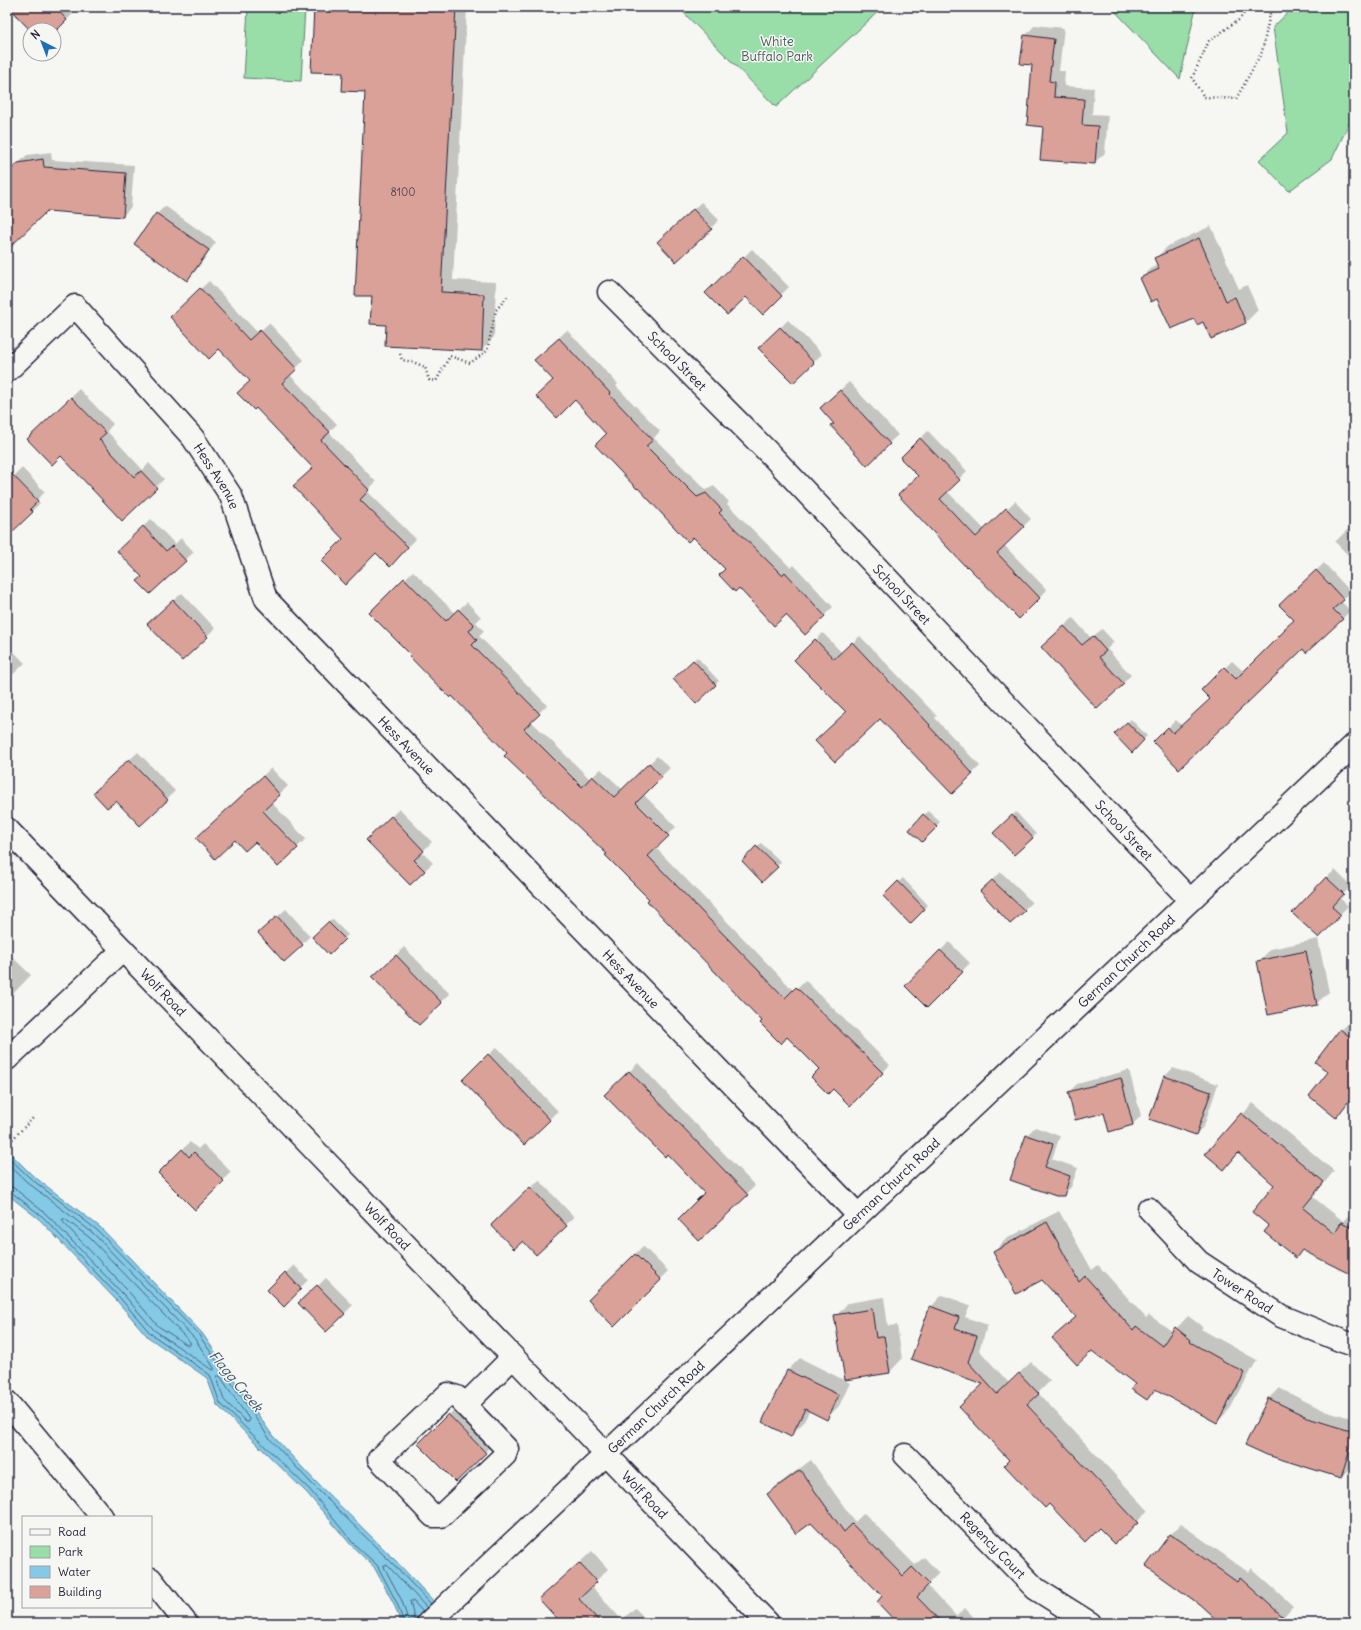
<svg xmlns="http://www.w3.org/2000/svg" width="1361" height="1630" viewBox="0 0 1361 1630" font-family="Delius,sans-serif">
<style>
.green{fill:#99dda8;stroke:#5e8072}
.water{fill:#84c9e5;stroke:#5d86a1}
.shadow{fill:#0003}
.lines{fill:none;stroke-linecap:round;stroke-linejoin:round}
.shore{stroke:#49657f;stroke-width:1}
.building{fill:#daa198;stroke:#22223b}
.minor-casing{stroke:#22223b;stroke-width:25}
.path{stroke:#22223b;stroke-width:2.5;stroke-dasharray:1 3;stroke-linecap:butt}
.minor{stroke:#f6f6f2;stroke-width:22}
.labels{text-anchor:middle;stroke-width:3;stroke-linejoin:round;paint-order:stroke}
.number-label{font-size:11px;fill:#504252}
.park-label{font-size:13px;fill:#465a5c;stroke:#f6f6f2}
.street-label{font-size:13px;fill:#22223b;stroke:#f6f6f2}
.water-label{font-size:14px;font-style:italic;fill:#3f546e;stroke:#f6f6f2}
</style>
<rect width="100%" height="100%" fill="#f6f6f2"/>
<filter id="ink" filterUnits="userSpaceOnUse"><feTurbulence type="fractalNoise" baseFrequency=".025" numOctaves="2"/><feDisplacementMap in="SourceGraphic" scale="8" xChannelSelector="R" yChannelSelector="G"/><feConvolveMatrix kernelMatrix="1 2 1 2 8 2 1 2 1" color-interpolation-filters="sRGB"/></filter>
<g filter="url(#ink)">
<g class="green">
<polygon points="248,7 305,7 301,81 244,78"/>
<polygon points="678,7 883,7 776,107"/>
<polygon points="1111,7 1196,7 1180,79"/>
<polygon points="1294,7 1354,7 1354,113 1332,159 1289,191 1259,160 1288,133 1273,27"/>
</g>
<polygon class="water" points="7,1150 32,1175 100,1227 202,1333 272,1435 315,1481 396,1561 454,1623 401,1623 394,1604 374,1567 351,1545 307,1493 217,1405 207,1378 148,1337 117,1301 40,1220 7,1194"/>
<g class="shadow">
<polygon points="22,7 70,7 75,12 54,32 54,30 31,30"/>
<polygon points="315,7 467,7 453,280 496,282 494,337 481,350 387,324 373,295 366,91 344,72"/>
<polygon points="1035,25 1064,28 1059,71 1065,71 1064,86 1094,88 1092,114 1108,115 1105,153 1094,163 1044,126 1033,64 1025,36"/>
<polygon points="51,152 52,160 134,165 131,207 123,216 47,210 7,249 7,174 27,155"/>
<polygon points="701,202 719,220 711,228 667,234"/>
<polygon points="165,206 216,242 195,272 187,280 157,214"/>
<polygon points="1211,226 1239,289 1247,285 1258,310 1246,322 1204,321 1194,318 1157,297 1141,278 1154,266 1158,264 1156,258 1168,246"/>
<polygon points="752,249 789,287 763,313 746,296 707,293"/>
<polygon points="209,281 258,333 269,323 304,360 290,375 337,424 329,432 376,482 367,491 416,539 390,565 376,552 344,539 314,467 251,380 179,309"/>
<polygon points="788,320 822,354 793,382 760,348"/>
<polygon points="567,330 618,384 616,386 660,431 654,438 706,490 714,486 729,502 727,504 791,568 794,565 833,607 805,634 786,614 739,587 726,569 607,434 575,399 554,380 544,352"/>
<polygon points="849,382 898,435 889,443 832,425 834,423 829,400"/>
<polygon points="79,389 113,424 107,431 143,470 149,463 164,479 156,487 61,455 36,431"/>
<polygon points="928,431 967,471 947,491 985,530 1015,501 1031,519 1004,545 1047,590 1019,618 919,476 901,458"/>
<polygon points="22,468 45,492 37,500 40,503 7,536 7,483"/>
<polygon points="151,519 175,544 181,538 194,552 150,593 127,543"/>
<polygon points="1354,523 1354,561 1335,542"/>
<polygon points="1324,563 1351,592 1341,601 1350,611 1342,619 1303,648 1179,768 1154,742 1176,720 1182,726 1211,698 1203,690 1232,661 1244,672 1295,620 1281,605"/>
<polygon points="413,571 455,613 467,602 481,617 476,622 484,631 479,636 547,705 531,721 590,779 601,769 623,790 657,756 670,768 643,794 676,827 655,847 794,991 805,980 890,1065 850,1105 820,1069 787,1036 763,1021 608,854 370,613"/>
<polygon points="182,593 215,628 207,636 157,615"/>
<polygon points="1073,618 1091,638 1102,629 1114,642 1107,649 1131,675 1123,683 1050,639"/>
<polygon points="823,633 842,653 860,636 937,716 935,718 980,766 952,793 880,718 847,712 795,660"/>
<polygon points="7,645 25,663 7,680"/>
<polygon points="697,657 719,681 696,702 674,679"/>
<polygon points="1131,719 1147,736 1132,751 1115,734"/>
<polygon points="138,752 175,791 167,799 102,785"/>
<polygon points="271,768 288,786 271,802 306,839 278,865 255,840 235,839 206,830"/>
<polygon points="399,809 432,842 422,852 433,863 424,871 368,840"/>
<polygon points="928,811 940,822 922,841 910,830"/>
<polygon points="1016,812 1036,834 1014,854 994,833"/>
<polygon points="761,843 781,862 762,880 743,861"/>
<polygon points="1335,870 1351,886 1340,898 1348,906 1327,928 1326,878"/>
<polygon points="1001,872 1032,902 1010,923 989,883"/>
<polygon points="903,878 928,905 910,923 884,896"/>
<polygon points="286,909 310,936 302,944 268,925"/>
<polygon points="332,919 348,935 329,953 313,937"/>
<polygon points="1318,939 1329,992 1316,1004 1258,962 1271,949"/>
<polygon points="949,942 970,963 927,1007 906,986"/>
<polygon points="404,947 450,994 419,1024 374,977"/>
<polygon points="7,952 31,975 7,1000"/>
<polygon points="1349,1022 1354,1026 1354,1095 1336,1116 1329,1072 1341,1030"/>
<polygon points="497,1047 558,1111 524,1143 463,1080"/>
<polygon points="638,1063 755,1186 699,1240 706,1193 667,1153 606,1095"/>
<polygon points="1173,1068 1218,1084 1204,1126 1196,1134 1150,1118 1165,1076"/>
<polygon points="1129,1070 1141,1116 1133,1124 1109,1130 1105,1112 1069,1092 1077,1084"/>
<polygon points="1253,1103 1334,1171 1313,1197 1343,1221 1352,1212 1354,1213 1354,1275 1303,1249 1295,1257 1271,1226 1276,1185 1239,1153 1224,1169 1207,1154"/>
<polygon points="1035,1127 1060,1136 1052,1159 1078,1168 1071,1187 1063,1195 1056,1195 1027,1135"/>
<polygon points="190,1142 198,1149 203,1144 231,1172 195,1208 159,1173"/>
<polygon points="539,1180 574,1217 536,1254 523,1240 493,1225"/>
<polygon points="1059,1211 1092,1270 1098,1265 1146,1318 1149,1315 1173,1332 1188,1316 1203,1327 1201,1329 1257,1360 1230,1409 1217,1422 1157,1388 1147,1399 1137,1383 1092,1350 1054,1338 1076,1316 1042,1278 994,1252 1006,1239"/>
<polygon points="643,1246 668,1271 614,1325 589,1300"/>
<polygon points="294,1265 308,1280 284,1305 268,1290"/>
<polygon points="326,1278 353,1305 327,1331 300,1303"/>
<polygon points="942,1295 970,1305 965,1317 988,1325 979,1350 1009,1383 1031,1362 1050,1381 1038,1393 1148,1510 1137,1522 1099,1527 1010,1460 984,1383 913,1358 931,1307"/>
<polygon points="884,1297 888,1326 897,1325 902,1359 890,1372 846,1379 836,1316 848,1303"/>
<polygon points="800,1358 850,1383 839,1406 827,1418 810,1410 803,1423 791,1435 787,1371"/>
<polygon points="1279,1388 1321,1409 1354,1419 1354,1457 1351,1467 1341,1477 1246,1444 1269,1398"/>
<polygon points="457,1407 493,1444 456,1481 419,1444"/>
<polygon points="811,1460 855,1522 864,1513 915,1565 924,1557 939,1573 927,1585 956,1616 965,1608 979,1623 889,1623 894,1618 884,1596 811,1522 768,1494 780,1483"/>
<polygon points="1181,1524 1248,1572 1251,1568 1293,1606 1278,1623 1221,1623 1200,1603 1148,1566 1171,1534"/>
<polygon points="592,1551 608,1569 591,1586 622,1620 635,1608 650,1623 563,1623 553,1587"/>
</g>
<g class="lines">
<g class="shore">
<polyline points="7,1156 30,1178 97,1230 199,1335 269,1438 312,1484 393,1564 431,1604"/>
<polyline points="7,1163 27,1182 94,1234 195,1339 214,1368 214,1370 212,1370 154,1330 124,1295 46,1214 14,1188 7,1186"/>
<polyline points="7,1191 11,1192 43,1217 120,1298 151,1334 186,1358 210,1375 220,1403 310,1490 353,1543 377,1565 397,1603 404,1623"/>
<polygon points="63,1219 65,1219 90,1238 190,1342 190,1345 187,1345 158,1326 128,1291 63,1222"/>
<polygon points="217,1376 220,1376 249,1419 249,1422 246,1422 224,1400"/>
<polyline points="409,1623 402,1601 384,1567 384,1565 387,1565 390,1568 427,1608"/>
<polyline points="415,1623 410,1601 413,1601 423,1612"/>
</g>
</g>
<g class="building">
<polygon points="8,7 55,7 67,20 57,30 30,30"/>
<polygon points="314,7 456,7 441,292 484,294 482,351 385,346 386,325 370,324 372,296 355,296 365,92 342,91 343,73 311,72"/>
<polygon points="1024,35 1054,39 1049,81 1055,82 1054,97 1084,99 1082,125 1098,126 1095,164 1040,160 1043,127 1027,125 1032,65 1020,64"/>
<polygon points="43,159 44,167 126,173 123,217 47,211 7,250 7,173 18,163"/>
<polygon points="693,209 712,229 676,262 657,242"/>
<polygon points="156,213 209,250 187,281 134,244"/>
<polygon points="1199,238 1226,301 1235,297 1246,323 1211,339 1203,322 1197,325 1194,319 1171,329 1157,299 1151,302 1140,278 1159,269 1154,258"/>
<polygon points="743,256 782,296 763,315 746,297 727,315 705,293"/>
<polygon points="200,288 249,340 260,330 297,369 282,383 330,432 321,440 369,490 360,500 408,547 390,567 376,553 345,585 321,561 343,539 293,486 313,468 256,408 254,410 237,393 250,381 219,349 209,359 170,317"/>
<polygon points="780,327 814,363 793,383 758,348"/>
<polygon points="559,338 610,393 609,394 653,440 646,446 697,497 706,493 722,510 719,513 782,575 785,572 825,616 805,635 786,615 774,626 739,588 735,592 719,575 725,569 693,537 688,542 638,488 637,489 595,445 606,434 575,400 557,418 536,396 553,380 534,360"/>
<polygon points="840,390 890,444 867,466 830,425 834,424 820,408"/>
<polygon points="71,397 106,433 99,439 134,477 141,471 157,488 122,521 61,456 52,465 27,439"/>
<polygon points="920,438 960,480 940,499 976,537 1006,508 1024,527 997,553 1040,598 1019,619 967,566 966,567 898,495 918,476 900,458"/>
<polygon points="7,469 38,501 30,509 33,512 7,537"/>
<polygon points="143,526 166,551 172,546 186,561 150,594 137,581 142,577 117,551"/>
<polygon points="1316,570 1344,600 1333,609 1343,619 1306,653 1303,649 1179,769 1153,742 1168,727 1173,733 1210,699 1201,690 1224,667 1236,679 1285,630 1284,629 1294,620 1279,605"/>
<polygon points="404,578 446,621 458,609 474,625 469,631 477,640 472,645 540,714 524,729 582,787 592,776 614,797 649,763 662,777 636,803 669,836 648,856 785,998 796,987 883,1073 850,1106 833,1089 828,1094 811,1077 819,1069 787,1037 781,1044 760,1023 762,1021 647,901 649,899 605,855 607,854 504,756 507,753 452,696 450,698 409,656 411,655 369,613"/>
<polygon points="173,600 208,637 182,661 147,624"/>
<polygon points="1064,626 1082,645 1093,636 1106,651 1099,657 1124,684 1097,709 1041,647"/>
<polygon points="815,639 834,659 852,642 930,725 929,726 973,774 952,794 880,719 835,762 815,741 846,712 794,660"/>
<polygon points="693,660 716,685 696,704 673,679"/>
<polygon points="1127,722 1144,740 1132,753 1114,734"/>
<polygon points="129,759 168,800 140,826 116,801 107,808 93,793"/>
<polygon points="263,776 280,795 263,811 298,848 278,867 255,842 245,851 235,840 215,859 196,838"/>
<polygon points="923,814 937,827 922,842 909,830"/>
<polygon points="1012,815 1033,838 1014,855 993,833"/>
<polygon points="391,816 424,851 414,860 425,871 410,885 366,840"/>
<polygon points="756,846 778,867 762,882 742,861"/>
<polygon points="1326,877 1344,894 1332,907 1341,915 1319,938 1292,913"/>
<polygon points="992,880 1025,911 1010,924 980,891"/>
<polygon points="898,881 925,909 910,924 883,896"/>
<polygon points="277,916 303,945 284,962 258,933"/>
<polygon points="328,922 345,939 329,955 312,937"/>
<polygon points="940,950 963,972 927,1008 905,986"/>
<polygon points="1306,951 1317,1005 1268,1015 1257,961"/>
<polygon points="396,955 442,1003 419,1025 372,977"/>
<polygon points="1340,1029 1354,1040 1354,1094 1336,1118 1309,1096 1328,1072 1315,1062"/>
<polygon points="488,1054 550,1120 524,1145 462,1080"/>
<polygon points="629,1071 748,1195 699,1241 678,1219 704,1193 667,1154 665,1157 604,1095"/>
<polygon points="1164,1076 1211,1092 1196,1135 1149,1119"/>
<polygon points="1121,1078 1133,1125 1109,1132 1104,1113 1075,1120 1068,1092"/>
<polygon points="1241,1113 1324,1182 1303,1208 1335,1234 1341,1222 1354,1228 1354,1276 1302,1250 1296,1258 1264,1232 1269,1226 1252,1212 1274,1185 1238,1153 1224,1170 1205,1154"/>
<polygon points="1026,1135 1053,1144 1045,1167 1070,1176 1064,1196 1056,1196 1010,1180"/>
<polygon points="182,1149 189,1157 194,1152 224,1181 195,1210 158,1173"/>
<polygon points="530,1187 567,1226 536,1255 523,1241 514,1249 491,1225"/>
<polygon points="1047,1222 1079,1282 1085,1276 1133,1330 1136,1326 1162,1346 1175,1327 1191,1340 1190,1342 1245,1373 1217,1423 1155,1389 1147,1400 1131,1389 1135,1384 1092,1351 1077,1365 1052,1338 1076,1317 1042,1280 1016,1294 993,1252"/>
<polygon points="635,1254 661,1280 614,1327 588,1300"/>
<polygon points="285,1272 301,1289 284,1307 267,1290"/>
<polygon points="317,1285 345,1314 326,1332 298,1303"/>
<polygon points="930,1306 959,1317 955,1329 977,1336 968,1362 997,1394 1019,1373 1039,1394 1027,1405 1138,1523 1115,1544 1099,1528 1085,1542 1049,1504 1045,1508 1004,1465 1009,1460 959,1407 983,1384 911,1359"/>
<polygon points="872,1309 876,1338 884,1336 890,1373 845,1380 834,1315"/>
<polygon points="787,1370 839,1395 827,1420 805,1409 791,1437 762,1422"/>
<polygon points="1268,1398 1311,1419 1354,1432 1354,1437 1341,1478 1267,1455 1245,1445"/>
<polygon points="448,1414 486,1453 456,1482 418,1444"/>
<polygon points="800,1470 844,1532 852,1524 903,1576 912,1567 929,1584 917,1597 942,1623 897,1623 877,1602 882,1596 811,1523 796,1534 767,1494"/>
<polygon points="1170,1534 1237,1582 1240,1578 1290,1623 1220,1623 1199,1604 1146,1566"/>
<polygon points="579,1563 597,1582 579,1599 601,1623 561,1623 539,1599"/>
</g>
<g class="lines">
<defs>
<g id="minor">
<path id="s1" d="M 609,292 L 771,455 L 1190,900"/>
<path id="s2" d="M 7,371 L 75,306 L 193,438 L 231,496 L 266,599 L 858,1215"/>
<path id="s3" d="M 7,829 L 768,1623"/>
<polyline points="7,1059 123,950"/>
<path id="s4" d="M 1149,1209 L 1199,1262 L 1281,1316 L 1342,1341 L 1354,1345"/>
<polygon points="448,1394 457,1397 507,1449 505,1455 441,1516 433,1516 379,1459"/>
<polyline points="7,1402 102,1517"/>
<polyline points="465,1405 513,1357"/>
<path id="s5" d="M 905,1455 L 1036,1589 L 1090,1623"/>
<polyline points="151,1579 186,1623"/>
<path id="s6" d="M 428,1623 L 1354,745"/>
</g>
</defs>
<use href="#minor" class="minor-casing"/>
<g class="path">
<polyline points="1248,7 1240,19 1209,41 1192,78 1204,97 1236,99 1262,52 1270,14 1276,7"/>
<polyline points="538,12 539,7"/>
<polyline points="400,354 402,360 413,362 425,367 429,380 436,381 450,356 470,363 487,351 496,310 508,296"/>
<polyline points="7,1145 34,1117"/>
</g>
<use href="#minor" class="minor"/>
</g>
</g>
<g class="labels">
<g class="number-label">
<text x="403" y="196">8100</text>
</g>
<g class="park-label">
<text x="777" y="46">White<tspan x="777" dy="15">Buffalo Park</tspan></text>
</g>
<g class="street-label">
<text dy="5" stroke="none"><textPath href="#s1" startOffset="97">School Street</textPath></text>
<text dy="5" stroke="none"><textPath href="#s2" startOffset="316">Hess Avenue</textPath></text>
<text dy="5" stroke="none"><textPath href="#s1" startOffset="421">School Street</textPath></text>
<text dy="5" stroke="none"><textPath href="#s2" startOffset="652">Hess Avenue</textPath></text>
<text dy="5" stroke="none"><textPath href="#s1" startOffset="745">School Street</textPath></text>
<text dy="5" stroke="none"><textPath href="#s6" startOffset="962">German Church Road</textPath></text>
<text dy="5" stroke="none"><textPath href="#s2" startOffset="976">Hess Avenue</textPath></text>
<text dy="5" stroke="none"><textPath href="#s3" startOffset="226">Wolf Road</textPath></text>
<text dy="5" stroke="none"><textPath href="#s6" startOffset="638">German Church Road</textPath></text>
<text dy="5" stroke="none"><textPath href="#s3" startOffset="550">Wolf Road</textPath></text>
<text dy="5" stroke="none"><textPath href="#s4" startOffset="125">Tower Road</textPath></text>
<text dy="5" stroke="none"><textPath href="#s6" startOffset="314">German Church Road</textPath></text>
<text dy="5" stroke="none"><textPath href="#s3" startOffset="922">Wolf Road</textPath></text>
<text dy="5" stroke="none"><textPath href="#s5" startOffset="126">Regency Court</textPath></text>
</g>
<g class="water-label">
<text transform="translate(236 1381) rotate(50)" y="5">Flagg Creek</text>
</g>
</g>
<rect width="1361" height="1630" fill="none" stroke="#f6f6f2" stroke-width="24"/>
<rect x="12" y="12" width="1337" height="1606" fill="none" stroke="#22223b" stroke-width="1.5" filter="url(#ink)"/>
<rect x="22" y="1516" width="130" height="92" fill="#f6f6f2" stroke="#a1a1a9"/>
<rect x="30" y="1529" width="20" height="6" fill="#f6f6f2" stroke="#a1a1a9"/>
<text x="58" y="1536" font-size="12" fill="#22223b">Road</text>
<rect x="30" y="1546" width="20" height="12" fill="#99dda8" stroke="#a1a1a9"/>
<text x="58" y="1556" font-size="12" fill="#22223b">Park</text>
<rect x="30" y="1566" width="20" height="12" fill="#84c9e5" stroke="#a1a1a9"/>
<text x="58" y="1576" font-size="12" fill="#22223b">Water</text>
<rect x="30" y="1586" width="20" height="12" fill="#daa198" stroke="#a1a1a9"/>
<text x="58" y="1596" font-size="12" fill="#22223b">Building</text>
<g transform="translate(42 42) rotate(318)"><circle r="19" fill="#f6f6f2" stroke="#a1a1a9"/>
<path d="M0-3L7 15L0 10L-7 15Z" fill="#1f6fb2"/>
<text y="-6" font-size="11" font-weight="bold" text-anchor="middle" fill="#22223b">N</text>
</g>
</svg>
